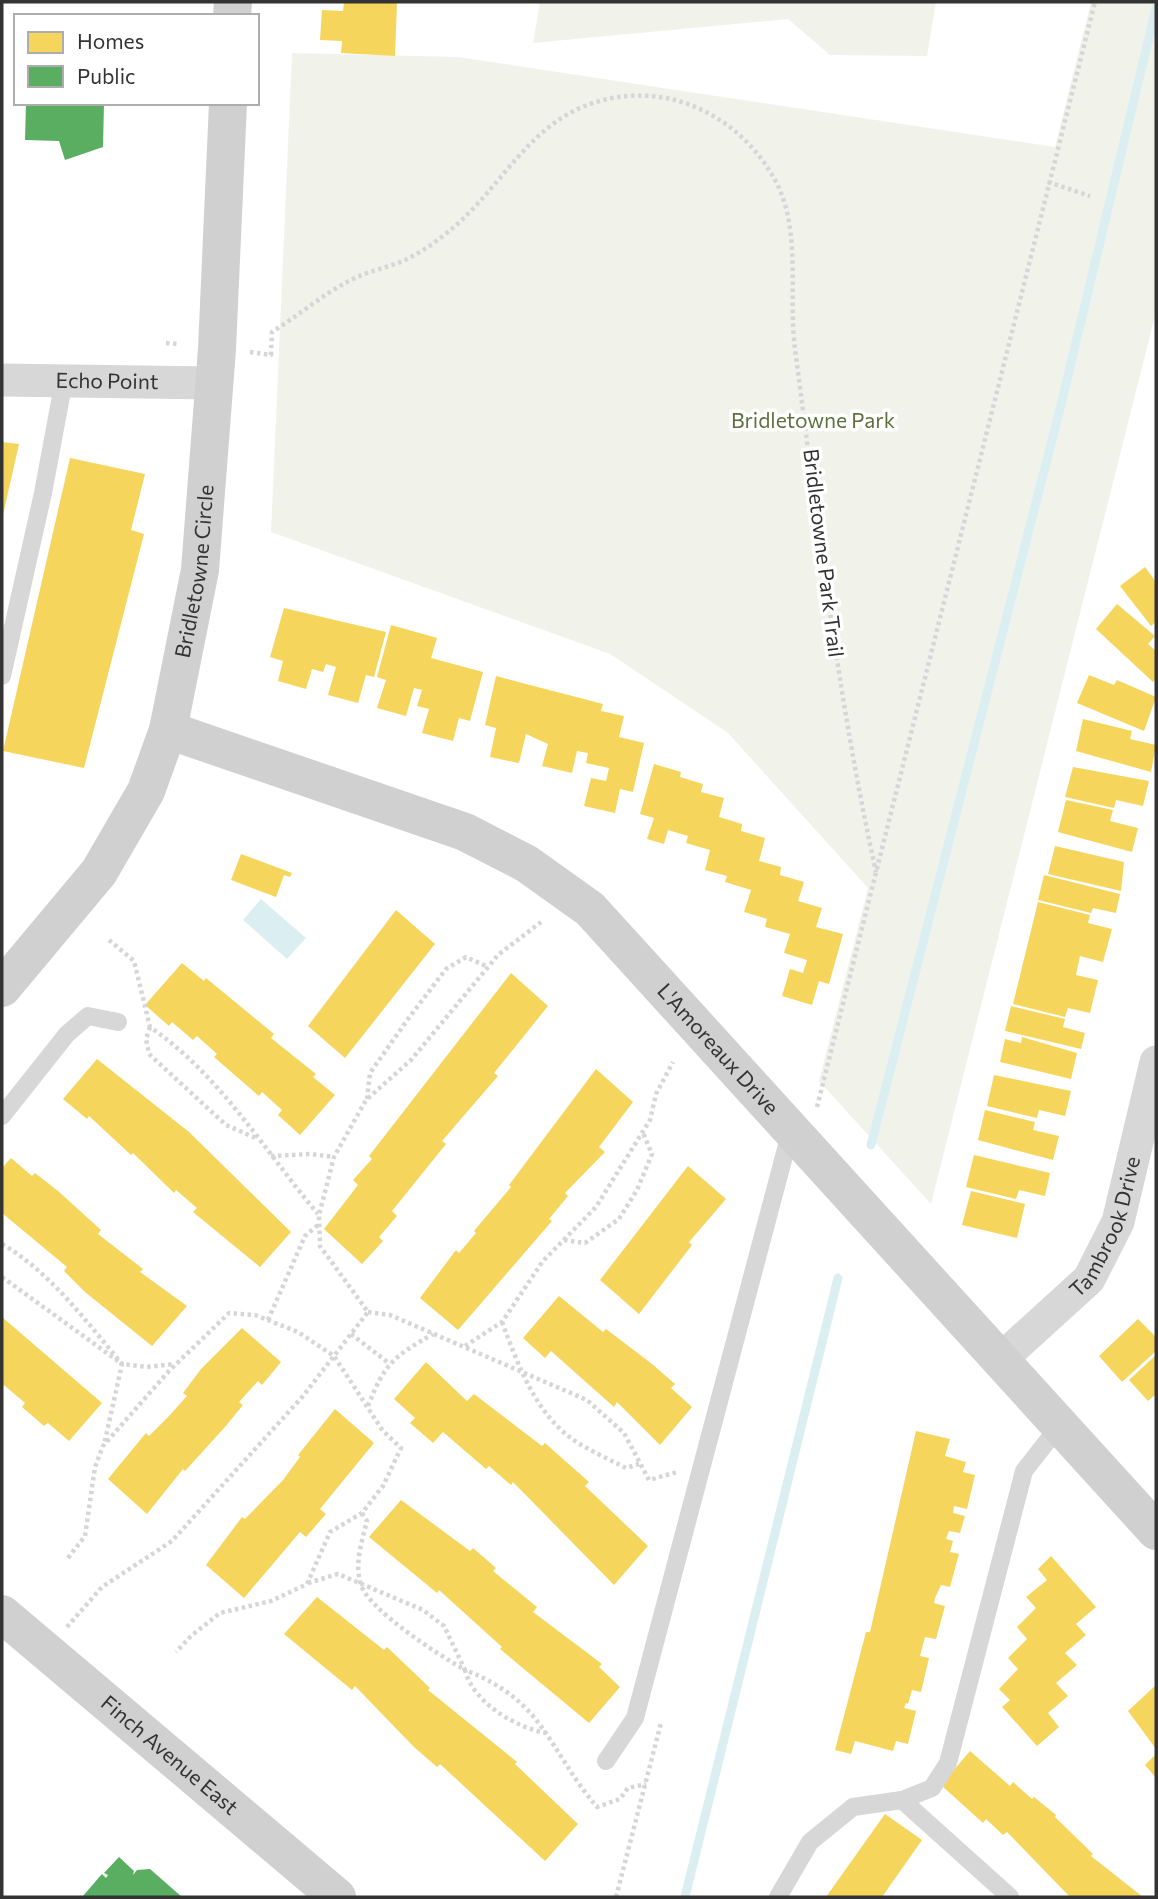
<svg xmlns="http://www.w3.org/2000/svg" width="1158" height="1899" viewBox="0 0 1158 1899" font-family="Commissioner,sans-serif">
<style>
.green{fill:#f1f3eb}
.water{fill:#dbeef2}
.homes{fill:#f6d55c}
.public{fill:#5aae61}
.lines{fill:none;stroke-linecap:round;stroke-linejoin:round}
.stream{stroke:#dbeef2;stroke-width:9}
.path{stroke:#d6d6d6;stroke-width:4.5;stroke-dasharray:3.5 3.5;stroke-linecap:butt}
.lane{stroke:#d7d7d7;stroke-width:18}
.street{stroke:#d7d7d7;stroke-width:33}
.secondary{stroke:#d0d0d0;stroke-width:38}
.labels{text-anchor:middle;stroke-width:7;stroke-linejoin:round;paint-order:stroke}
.street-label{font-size:21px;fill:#333;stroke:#fff}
.park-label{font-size:21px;fill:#5f703e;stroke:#fff}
</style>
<rect width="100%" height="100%" fill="#fff"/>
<g class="green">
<polygon points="540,2 936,2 927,56 830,55 788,19 533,43"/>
<polygon points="1091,2 1156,2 1156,312 931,1204 819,1081 868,888 728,733 610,654 271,532 292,53 458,57 1055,147"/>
</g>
<polygon class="water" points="261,899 306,938 287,959 243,920"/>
<g class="homes">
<polygon points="344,2 397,2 395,56 341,53 342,41 320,40 322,10 343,11"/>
<polygon points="2,442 19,444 3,515 2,515"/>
<polygon points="70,458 145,474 131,530 144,534 84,768 3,751"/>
<polygon points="1145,567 1156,582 1156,622 1151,626 1120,586"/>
<polygon points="1117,604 1155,636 1148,644 1156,651 1156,678 1153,682 1096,629"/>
<polygon points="284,608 386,632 374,677 366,675 358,703 328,695 336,667 326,664 323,672 312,669 306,689 278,681 283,661 270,657"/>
<polygon points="391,625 437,638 431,658 483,672 470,721 459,718 453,741 422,733 429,709 417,706 422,690 414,688 406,716 377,708 386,680 377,677"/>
<polygon points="1089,675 1114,685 1117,680 1156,697 1144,731 1077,703"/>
<polygon points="496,676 603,704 601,711 624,716 619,737 644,743 633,792 620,789 615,813 584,806 591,778 606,781 609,768 586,763 588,753 577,751 572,773 542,766 548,744 526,734 519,763 490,757 496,728 485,725"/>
<polygon points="1083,719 1132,731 1130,739 1156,745 1151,772 1076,751"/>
<polygon points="654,764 681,772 680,777 703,784 701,792 724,798 719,817 742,824 741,831 765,838 759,861 781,867 780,875 804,882 798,901 822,908 816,927 843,934 829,984 819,981 812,1005 782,996 790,969 803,973 807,960 784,953 790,934 765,927 767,919 744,912 751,890 725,882 727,876 705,870 710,850 686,843 688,836 668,830 664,844 647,839 654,818 640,814"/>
<polygon points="1073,767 1149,781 1143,806 1116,800 1114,808 1065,797"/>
<polygon points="1066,800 1113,810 1110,821 1138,828 1132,852 1058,832"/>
<polygon points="1055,846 1124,862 1121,891 1048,874"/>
<polygon points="241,854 292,873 290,877 284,875 276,897 231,880"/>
<polygon points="1044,875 1120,894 1116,913 1093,908 1091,913 1038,900"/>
<polygon points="1038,902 1090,915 1088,923 1112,929 1103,962 1080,956 1076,975 1098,980 1090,1013 1068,1008 1065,1017 1013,1004"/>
<polygon points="396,910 435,944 345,1058 308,1026"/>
<polygon points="182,963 204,981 206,978 274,1034 271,1038 316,1074 313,1077 335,1095 300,1135 278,1115 282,1110 262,1092 259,1096 214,1057 217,1054 197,1036 193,1040 172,1022 169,1026 145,1005"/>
<polygon points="511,973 548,1006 494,1073 498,1076 442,1141 446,1144 392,1211 397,1216 379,1237 383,1241 362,1264 324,1229 358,1185 353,1180 372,1159 369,1156"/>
<polygon points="1011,1006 1065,1019 1063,1027 1085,1033 1081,1049 1005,1031"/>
<polygon points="1022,1037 1077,1053 1071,1079 1000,1062 1005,1039 1021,1043"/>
<polygon points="97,1059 189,1132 291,1232 260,1267 193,1212 197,1208 176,1190 174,1193 133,1153 131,1155 89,1116 87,1119 63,1099"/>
<polygon points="596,1069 633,1102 599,1147 605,1152 565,1193 568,1196 549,1219 552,1221 458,1330 420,1298 456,1250 459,1253 476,1233 474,1231 511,1187 509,1185"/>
<polygon points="994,1075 1071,1091 1065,1116 1039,1110 1037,1118 987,1106"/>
<polygon points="985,1110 1035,1122 1033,1130 1059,1136 1053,1160 978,1140"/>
<polygon points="974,1155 1050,1173 1045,1196 1019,1190 1016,1199 966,1187"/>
<polygon points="11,1158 32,1176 35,1173 58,1191 101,1230 98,1234 143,1269 140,1272 187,1306 152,1346 85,1292 64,1271 67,1267 2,1213 2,1168"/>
<polygon points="688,1166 726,1199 689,1242 692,1245 639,1314 600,1280"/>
<polygon points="971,1191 1025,1204 1017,1238 962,1225"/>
<polygon points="559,1296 603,1332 606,1329 652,1364 675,1384 671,1388 692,1407 660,1445 617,1402 614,1407 551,1351 545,1358 523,1338"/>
<polygon points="2,1317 102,1403 69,1441 48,1423 44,1426 22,1407 25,1403 4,1385 2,1388"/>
<polygon points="1138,1319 1156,1337 1156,1351 1122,1382 1099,1356"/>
<polygon points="242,1328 281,1362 262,1385 258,1381 239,1402 243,1405 225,1427 185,1471 183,1469 147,1514 108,1479 146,1433 149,1436 169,1416 187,1396 183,1393 201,1369"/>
<polygon points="1156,1355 1156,1394 1148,1401 1129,1380"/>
<polygon points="426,1362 467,1401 474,1394 542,1446 545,1443 589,1482 585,1486 648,1546 614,1585 513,1482 511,1485 489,1466 486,1469 443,1432 433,1443 410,1423 415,1418 394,1399"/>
<polygon points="335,1409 374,1443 320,1509 326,1514 306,1537 300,1532 244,1598 206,1565 242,1517 245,1519 283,1480 300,1457 298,1455"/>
<polygon points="916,1431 950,1439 945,1456 966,1462 963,1472 975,1475 967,1509 954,1506 953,1513 965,1516 960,1533 949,1531 946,1539 953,1541 950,1552 959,1554 950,1587 941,1585 935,1598 934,1603 945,1606 936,1639 925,1637 920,1656 929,1658 921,1692 912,1690 908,1704 906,1703 904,1708 916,1711 908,1744 896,1741 893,1751 855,1741 851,1754 835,1750 866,1632 870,1632"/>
<polygon points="401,1500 470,1551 473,1548 496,1568 493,1571 537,1607 533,1612 602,1664 599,1667 620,1687 589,1723 500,1649 502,1647 439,1590 437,1593 369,1537"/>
<polygon points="1051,1556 1096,1607 1076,1624 1086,1635 1065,1653 1077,1665 1056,1683 1068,1696 1048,1713 1059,1727 1037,1746 1002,1707 1010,1700 999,1689 1018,1669 1008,1658 1027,1639 1017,1627 1036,1608 1026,1597 1047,1580 1038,1569"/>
<polygon points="317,1597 384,1650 387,1647 430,1688 428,1690 517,1762 515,1764 578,1824 545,1861 440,1764 437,1767 414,1747 355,1686 352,1690 284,1634"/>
<polygon points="1156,1685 1156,1749 1128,1711"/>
<polygon points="970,1751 1010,1786 1013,1782 1032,1799 1034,1797 1056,1815 1055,1817 1093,1854 1091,1856 1143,1897 1070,1897 1007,1832 1003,1835 986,1819 983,1823 941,1785"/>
<polygon points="1156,1754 1156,1778 1145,1765"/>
<polygon points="885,1814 922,1840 882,1897 826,1897"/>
</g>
<g class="public">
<polygon points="26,103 104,103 103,147 65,160 59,141 25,140"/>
<polygon points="119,1857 134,1871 133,1875 137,1870 150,1869 182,1897 82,1897 102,1874 106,1878 108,1875 104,1873"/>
</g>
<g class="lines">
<g class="stream">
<polyline points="871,1145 1060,409 1156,8"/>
<polyline points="685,1897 838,1278"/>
</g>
<g class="path">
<polyline points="1048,182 1090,196"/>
<polyline points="166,343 178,344"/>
<path d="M 250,352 L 271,355 L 272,332 C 298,316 322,295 349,281 C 367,271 387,268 405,260 C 422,252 440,239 454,227 C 503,185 530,122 596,102 C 668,80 740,116 775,180 C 802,229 788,295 795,349 C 818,524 838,700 876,872"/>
<path d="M 109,940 L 134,961 L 150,1027 C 220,1075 264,1150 318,1214"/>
<polyline points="150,1027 146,1039 149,1054 226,1125 258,1139"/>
<polyline points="367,1099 370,1073 408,1019 446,969 466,957 488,967"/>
<polyline points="817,1107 1095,2"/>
<polyline points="271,1156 311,1154 334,1157"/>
<polyline points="564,1240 585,1243 619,1219 637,1190 652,1154 643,1133"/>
<path d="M 2,1244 C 50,1272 86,1321 122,1364 L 147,1367 L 174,1364"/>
<polyline points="2,1277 122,1364 104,1445"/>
<polyline points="368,1312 390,1315 587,1400 624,1433 649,1480 677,1472"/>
<polyline points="268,1320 305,1236 319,1224"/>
<path d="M 502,1322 C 519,1367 536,1416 578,1443 C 593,1452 610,1460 626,1468 L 639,1464"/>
<polyline points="351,1334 390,1364"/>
<polyline points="465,1346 502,1322 543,1261 596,1207 650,1120 656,1094 673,1062"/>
<path d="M 368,1406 C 385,1363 393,1357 433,1334"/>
<path d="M 362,1513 L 367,1521 C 362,1541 354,1564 361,1585 C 370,1611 439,1655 465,1670 C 473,1702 514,1727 546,1733"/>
<polyline points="68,1558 85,1536 95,1467 103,1446 169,1371 229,1313 255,1315 298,1332 334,1356 383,1431 401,1448 383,1486 362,1513 330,1532 307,1584 271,1601 220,1613 191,1636 176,1652"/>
<path d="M 308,1583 L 338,1574 L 423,1610 L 444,1626 L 465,1670 C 545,1701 547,1748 597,1807 L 620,1799 L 628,1788 L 646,1784"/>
<polyline points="67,1627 102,1587 172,1541 303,1396 368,1312 320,1246 319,1215 334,1157 366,1100 411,1060 498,955 541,922"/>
<polyline points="616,1897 661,1723"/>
</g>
<g class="lane">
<polyline points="2,676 43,493 64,380"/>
<polyline points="2,1116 67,1034 88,1016 118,1022"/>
<polyline points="606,1761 635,1718 791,1130"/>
<polyline points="902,1800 1010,1897"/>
<polyline points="778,1897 810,1842 853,1807 902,1800 932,1788 948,1763 1024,1471 1060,1425"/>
</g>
<g class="street">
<path id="s1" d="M 2,380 L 213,383"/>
<path id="s2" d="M 1000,1360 L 1089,1279 L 1118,1222 L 1156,1062"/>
</g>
<g class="secondary">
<polyline points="232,16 233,2"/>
<path id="s3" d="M 168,730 L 465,832 L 527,864 L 590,909 L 1156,1531"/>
<path id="s4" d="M 2,988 L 99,872 L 146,791 L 168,730 L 200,570 L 217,349 L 228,103"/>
<path id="s5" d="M 2,1614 L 337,1897"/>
</g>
</g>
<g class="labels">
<g class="street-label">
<text dy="7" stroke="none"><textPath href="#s1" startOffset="105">Echo Point</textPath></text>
<text transform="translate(823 553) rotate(83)" y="7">Bridletowne Park Trail</text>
<text dy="7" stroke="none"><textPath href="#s4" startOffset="471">Bridletowne Circle</textPath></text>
<text dy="7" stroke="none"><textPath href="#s3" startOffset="651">L'Amoreaux Drive</textPath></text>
<text dy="7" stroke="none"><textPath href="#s2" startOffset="175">Tambrook Drive</textPath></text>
<text dy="7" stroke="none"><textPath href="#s5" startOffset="219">Finch Avenue East</textPath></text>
</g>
<g class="park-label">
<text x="813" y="428">Bridletowne Park</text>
</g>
</g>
<rect width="1158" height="1899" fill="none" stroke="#333333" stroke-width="7"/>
<rect x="14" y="14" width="245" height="91" fill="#ffffff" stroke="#adadad" stroke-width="2"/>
<rect x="28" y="32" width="35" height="21" fill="#f6d55c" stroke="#adadad" stroke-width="2"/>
<text x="77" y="49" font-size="21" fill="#333333">Homes</text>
<rect x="28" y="66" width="35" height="21" fill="#5aae61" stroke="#adadad" stroke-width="2"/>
<text x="77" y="84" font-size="21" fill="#333333">Public</text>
</svg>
